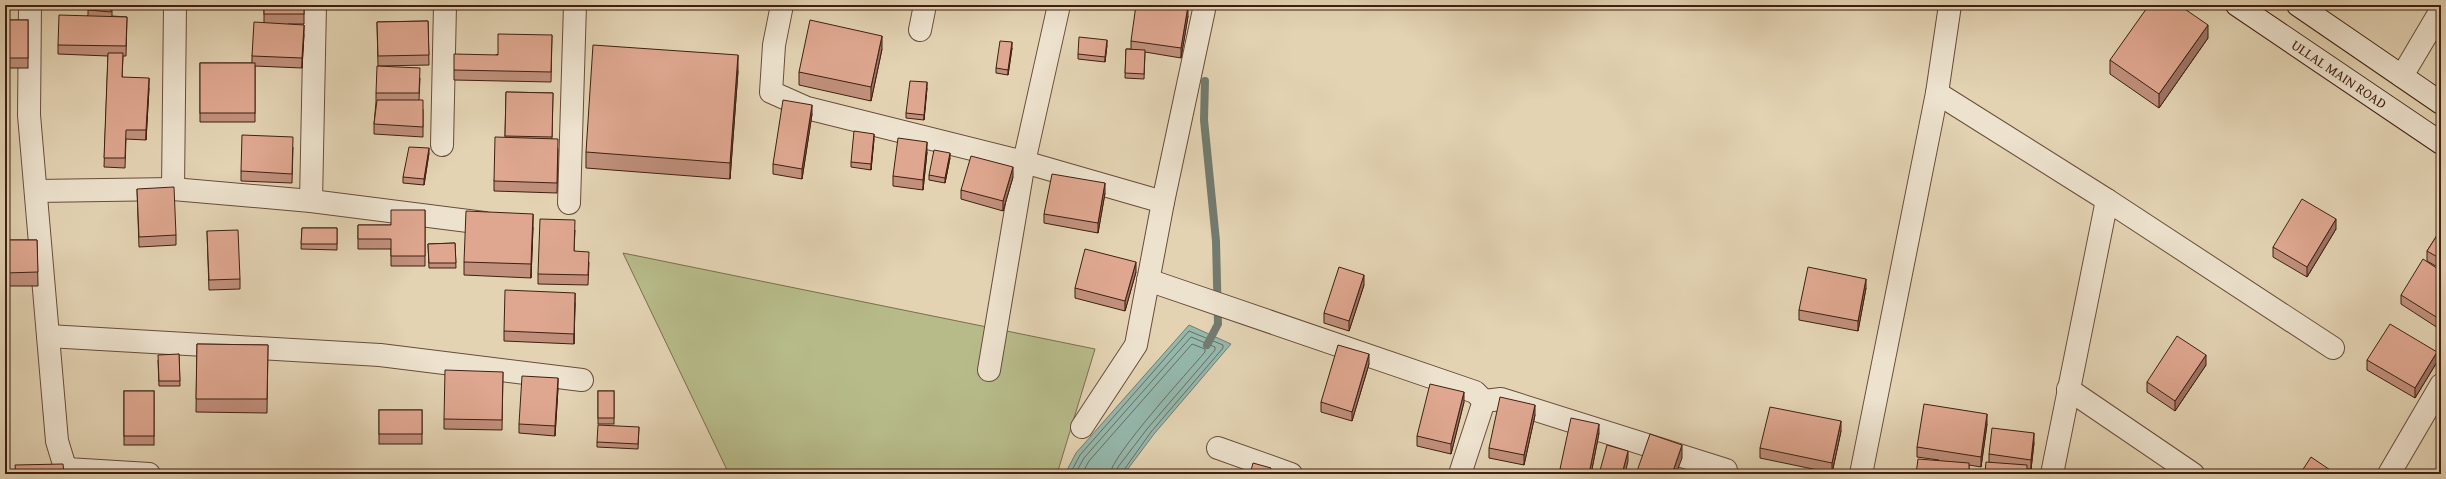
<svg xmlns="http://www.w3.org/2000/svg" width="2446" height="479" viewBox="0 0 2446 479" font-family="'Gentium Book Plus',serif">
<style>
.green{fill:#b7bb8a;stroke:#7c6d4e}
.water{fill:#95b8ad;stroke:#737b6f}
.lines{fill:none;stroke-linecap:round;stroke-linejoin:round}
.shore{stroke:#6a6c5f;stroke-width:1}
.stream{stroke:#737b6f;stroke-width:8}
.minor-casing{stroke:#694c3a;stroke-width:24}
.tertiary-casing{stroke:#694c3a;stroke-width:24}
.secondary-casing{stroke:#401f11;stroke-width:24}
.minor{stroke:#ede2ce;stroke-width:22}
.tertiary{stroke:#ede2ce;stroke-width:22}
.secondary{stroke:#ede2ce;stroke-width:22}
.wall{fill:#c0907c;stroke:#401f11}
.shaded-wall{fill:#9c7565;stroke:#401f11}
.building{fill:#dfa790;stroke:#401f11}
.labels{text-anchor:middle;stroke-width:3.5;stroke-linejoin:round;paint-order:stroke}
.street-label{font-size:14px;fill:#401f11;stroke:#ede2ce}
</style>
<rect width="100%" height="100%" fill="#e3d3b3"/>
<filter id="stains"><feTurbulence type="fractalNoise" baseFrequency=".005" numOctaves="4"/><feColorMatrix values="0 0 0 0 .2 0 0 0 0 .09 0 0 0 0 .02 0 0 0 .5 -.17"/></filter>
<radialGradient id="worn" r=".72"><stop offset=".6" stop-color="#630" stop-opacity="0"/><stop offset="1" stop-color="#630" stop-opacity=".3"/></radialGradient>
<polygon class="green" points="623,253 1095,349 1057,474 729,474"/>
<polygon class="water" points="1189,325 1231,344 1154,434 1124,474 1065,474 1076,453"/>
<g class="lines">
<g class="shore">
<polyline points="1070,474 1080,455 1189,331 1223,345 1223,348 1151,432 1121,474"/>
<polyline points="1075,474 1084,458 1191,337 1215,347 1215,350 1147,429 1118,467 1116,474"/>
<path d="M 1082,474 L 1089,461 L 1192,344 L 1205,349 L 1205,352 C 1189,371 1111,456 1110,474"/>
</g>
<polyline class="stream" points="1205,81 1204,120 1216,241 1218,324 1207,345"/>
<defs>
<g id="minor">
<polyline points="30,5 29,115 57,441 67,474"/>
<polyline points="782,5 774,45 771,92 807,108 1024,162 1163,202"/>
<polyline points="920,30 925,5"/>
<polyline points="2402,76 2441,10"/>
<polyline points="1937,93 2107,200 2052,474"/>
<polyline points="442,145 445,5"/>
<polyline points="173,189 175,5"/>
<polyline points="36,191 173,189 311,201 484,223"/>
<polyline points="2107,200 2333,348"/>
<polyline points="311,201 315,5"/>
<polyline points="569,203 575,5"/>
<polyline points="1148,280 1475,392 1484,401 1501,399 1726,470"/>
<polyline points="48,336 380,355 582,380"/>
<polyline points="989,370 1024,162 1059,5"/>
<polyline points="2068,389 2193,474"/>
<polyline points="1082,427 1136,345 1163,202 1205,5"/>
<polyline points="1218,448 1291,474"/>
<polyline points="67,469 149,474"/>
<polyline points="1460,474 1484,401"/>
<polyline points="2389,474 2441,385"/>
</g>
<polyline id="tertiary" points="1861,474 1937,93 1950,5"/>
<g id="secondary">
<polyline points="2237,5 2441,143"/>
<polyline points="2298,5 2441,103"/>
</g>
</defs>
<use href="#minor" class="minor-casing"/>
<use href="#tertiary" class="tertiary-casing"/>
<use href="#secondary" class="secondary-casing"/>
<use href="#minor" class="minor"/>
<use href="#tertiary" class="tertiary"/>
<use href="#secondary" class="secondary"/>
</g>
<g class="wall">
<polygon points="88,5 112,5 112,16 127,17 126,56 123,56 122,77 149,88 146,140 126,139 125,168 104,167 108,56 58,54 58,45 88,15"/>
<polygon points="264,5 304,5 304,24 288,24 304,34 302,68 255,66 255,122 200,122 200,63 252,63 252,56 264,22"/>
<polygon points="1188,16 1181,58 1145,52 1144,79 1125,78 1126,49 1131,49 1131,41"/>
<rect x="5" y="20" width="23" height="48"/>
<polygon points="428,21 429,65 378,66 377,22"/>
<polygon points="552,35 551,82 454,80 454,70"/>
<polygon points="2208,38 2159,108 2110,74 2110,60"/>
<polygon points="1107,45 1105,62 1078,59 1078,54"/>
<polygon points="1012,48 1008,75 996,73 996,68"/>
<polygon points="882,49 871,101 799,85 799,72"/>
<polygon points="738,71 730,179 586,168 586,152"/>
<polygon points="420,78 419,100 423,110 423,137 374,134 374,124 376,102 376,93"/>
<polygon points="927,88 924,120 906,118 906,113"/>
<polygon points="506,92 553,93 552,139 558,149 557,193 494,191 494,181 505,137"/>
<polygon points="812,114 802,179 773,174 773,164"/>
<polygon points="874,139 871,170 851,167 851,162"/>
<polygon points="293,147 292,183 241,181 241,171"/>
<polygon points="927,152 923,190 893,186 893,176"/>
<polygon points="429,153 424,185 403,183 403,177"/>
<polygon points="950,158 945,183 929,180 929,175"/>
<polygon points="1013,177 1003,211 961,199 961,190"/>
<polygon points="137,189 176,235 176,245 139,247"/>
<polygon points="1105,193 1098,233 1044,223 1044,214"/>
<polygon points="425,210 425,266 391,266 391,249 358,249 358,225 391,225"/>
<polygon points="533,227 531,278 464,275 464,262"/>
<polygon points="302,228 337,228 337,250 301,249"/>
<polygon points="2336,229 2307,277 2273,257 2273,247"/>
<polygon points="2441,229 2441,269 2427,261 2427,251"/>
<polygon points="575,230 574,251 589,262 588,285 538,284 538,274"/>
<polygon points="207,231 240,279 240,289 209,290"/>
<polygon points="5,240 37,240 38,286 5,286"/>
<polygon points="455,243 456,268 429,268 428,244"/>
<polygon points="2441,271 2441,330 2401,304 2401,295"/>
<polygon points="1136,272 1125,311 1075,298 1075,288"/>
<polygon points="1364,285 1349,331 1324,323 1324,313"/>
<polygon points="1866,288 1858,331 1799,320 1799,310"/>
<polygon points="575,303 574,344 504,341 504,331"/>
<polygon points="197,344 268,345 267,413 196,412"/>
<polygon points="179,354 180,386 159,386 158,360"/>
<polygon points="2367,360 2437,362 2415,398 2367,370"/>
<polygon points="1369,364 1352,421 1321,412 1321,402"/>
<polygon points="2206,365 2175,411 2147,392 2147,382"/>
<polygon points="503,372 502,430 444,429 444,419"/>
<polygon points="558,388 555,436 519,433 519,424"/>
<rect x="124" y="391" width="30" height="54"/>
<rect x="598" y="391" width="16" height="33"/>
<polygon points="1464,402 1451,454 1417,446 1417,436"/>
<rect x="379" y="410" width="43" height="34"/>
<polygon points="1535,415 1524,465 1489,458 1489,448"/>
<polygon points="1987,424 1981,467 1969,465 1969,474 1916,474 1939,460 1917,457 1917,447"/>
<polygon points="639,427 638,449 597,447 597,442"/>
<polygon points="1841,431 1832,473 1760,458 1760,448"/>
<polygon points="1599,433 1591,474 1560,474 1560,469"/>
<polygon points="2034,443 2031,469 2027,469 2027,474 1989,462 1989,454"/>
</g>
<g class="shaded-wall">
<polygon points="1188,6 1188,16 1181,58 1181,48"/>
<polygon points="304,25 304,34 302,68 302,58"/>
<polygon points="2208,25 2208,38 2159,108 2159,94"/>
<polygon points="882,36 882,49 871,101 871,87"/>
<polygon points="1107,40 1107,45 1105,62 1105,57"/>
<polygon points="1012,42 1012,48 1008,75 1008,70"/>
<polygon points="738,55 738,71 730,179 730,163"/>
<polygon points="149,78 149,88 146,140 146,130"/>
<polygon points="927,82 927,88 924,120 924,115"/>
<polygon points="812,105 812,114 802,179 802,169"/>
<polygon points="874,134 874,139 871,170 871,164"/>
<polygon points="927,142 927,152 923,190 923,180"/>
<polygon points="429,148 429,153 424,185 424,179"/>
<polygon points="950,153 950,158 945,183 945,178"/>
<polygon points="1013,167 1013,177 1003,211 1003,201"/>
<polygon points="1105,183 1105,193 1098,233 1098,223"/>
<polygon points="533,214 533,227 531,278 531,264"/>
<polygon points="2336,219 2336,229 2307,277 2307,267"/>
<polygon points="1136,262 1136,272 1125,311 1125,301"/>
<polygon points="1364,275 1364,285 1349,331 1349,321"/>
<polygon points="1866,279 1866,288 1858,331 1858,321"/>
<polygon points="575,293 575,303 574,344 574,334"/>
<polygon points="2437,352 2437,362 2415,398 2415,388"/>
<polygon points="1369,354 1369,364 1352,421 1352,412"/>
<polygon points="2206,355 2206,365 2175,411 2175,401"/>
<polygon points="558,378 558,388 555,436 555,426"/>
<polygon points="1464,392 1464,402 1451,454 1451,444"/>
<polygon points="1535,405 1535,415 1524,465 1524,455"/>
<polygon points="1987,414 1987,424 1981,467 1981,457"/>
<polygon points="1841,421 1841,431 1832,473 1832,463"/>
<polygon points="1599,424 1599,433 1591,474 1589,474"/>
<polygon points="2034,433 2034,443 2031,469 2031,460"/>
<polygon points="1682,445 1682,458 1676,474 1672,474"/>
<polygon points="1628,451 1628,461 1625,474 1622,474"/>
</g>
<g class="building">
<polygon points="88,5 112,5 111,12 88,10"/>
<rect x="264" y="5" width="40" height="9"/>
<polygon points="1136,5 1178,5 1188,6 1181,48 1131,41"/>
<polygon points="2149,5 2179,5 2208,25 2159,94 2110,60"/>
<polygon points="59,15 127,17 126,46 58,45"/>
<rect x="5" y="20" width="23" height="38"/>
<polygon points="810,20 882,36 871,87 799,72"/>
<polygon points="428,21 429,55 378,56 377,22"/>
<polygon points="254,22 304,25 302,58 252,56"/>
<polygon points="498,34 552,35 551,72 454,70 454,54 498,55"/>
<polygon points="1079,37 1107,40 1105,57 1078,54"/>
<polygon points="1000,41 1012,42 1008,70 996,68"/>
<polygon points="593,45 738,55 730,163 586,152"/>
<polygon points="1126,49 1145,50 1144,74 1125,73"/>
<polygon points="108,53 123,53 122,77 149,78 146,130 126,130 125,158 104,158"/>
<rect x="200" y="63" width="55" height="50"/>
<polygon points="377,66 420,68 419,93 376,93"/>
<polygon points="910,81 927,82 924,115 906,113"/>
<polygon points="506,92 553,93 552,137 505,136"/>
<polygon points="377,100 423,100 423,127 374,124"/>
<polygon points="783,100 812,105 802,169 773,164"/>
<polygon points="854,131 874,134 871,164 851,162"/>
<polygon points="242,135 293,137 292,174 241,171"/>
<polygon points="495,137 558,139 557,183 494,181"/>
<polygon points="898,138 927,142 923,180 893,176"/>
<polygon points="409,147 429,148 424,179 403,177"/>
<polygon points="934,150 950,153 945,178 929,175"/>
<polygon points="971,156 1013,167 1003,201 961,190"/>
<polygon points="1052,174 1105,183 1098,223 1044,214"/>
<polygon points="174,187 176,235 139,237 137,189"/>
<polygon points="2302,199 2336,219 2307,267 2273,247"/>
<polygon points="391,210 425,210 425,256 391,256 391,239 358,239 358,225 391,225"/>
<polygon points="466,211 533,214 531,264 464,262"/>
<polygon points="540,219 575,220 574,251 589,252 588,275 538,274"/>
<polygon points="302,228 337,228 337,244 301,244"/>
<polygon points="2441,229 2441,259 2427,251"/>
<polygon points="238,230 240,279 209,280 207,231"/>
<polygon points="5,240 37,240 38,272 5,273"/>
<polygon points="455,243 456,263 429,263 428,244"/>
<polygon points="1085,249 1136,262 1125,301 1075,288"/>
<polygon points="2423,259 2441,271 2441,320 2401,295"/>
<polygon points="1339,267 1364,275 1349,321 1324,313"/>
<polygon points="1808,267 1866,279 1858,321 1799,310"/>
<polygon points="505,290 575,293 574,334 504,331"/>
<polygon points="2390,324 2437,352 2415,388 2367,360"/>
<polygon points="2177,336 2206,355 2175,401 2147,382"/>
<polygon points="197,344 268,345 267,399 196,399"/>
<polygon points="1338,345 1369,354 1352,412 1321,402"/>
<polygon points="179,354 180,381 159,381 158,355"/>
<polygon points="445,370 503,372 502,420 444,419"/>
<polygon points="522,376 558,378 555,426 519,424"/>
<polygon points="1430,384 1464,392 1451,444 1417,436"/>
<rect x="124" y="391" width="30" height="45"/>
<rect x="598" y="391" width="16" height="27"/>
<polygon points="1500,397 1535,405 1524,455 1489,448"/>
<polygon points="1924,404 1987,414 1981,457 1917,447"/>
<polygon points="1770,407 1841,421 1832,463 1760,448"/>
<rect x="379" y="410" width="43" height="24"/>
<polygon points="1571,418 1599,424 1589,474 1560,469"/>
<polygon points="598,425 639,427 638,444 597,442"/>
<polygon points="1992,428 2034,433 2031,460 1989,454"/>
<polygon points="1650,434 1682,445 1672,474 1636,474"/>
<polygon points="1607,445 1628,451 1622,474 1599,474"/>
<polygon points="2311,457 2336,474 2300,474"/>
<polygon points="1918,459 1969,463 1969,474 1916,474"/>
<polygon points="1986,462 2027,465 2027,474 1985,474"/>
<polygon points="1253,463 1271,468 1270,474 1250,474"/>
<polygon points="63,464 64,474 16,474 15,465"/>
</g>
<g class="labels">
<g class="street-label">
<text transform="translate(2339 74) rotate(34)" y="5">ULLAL MAIN ROAD</text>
</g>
</g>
<rect width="2446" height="479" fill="none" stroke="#e3d3b3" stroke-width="20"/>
<rect x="6" y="6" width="2434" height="467" fill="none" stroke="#401f11" stroke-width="2"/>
<rect x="10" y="10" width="2426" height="459" fill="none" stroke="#401f11"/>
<rect width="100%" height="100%" filter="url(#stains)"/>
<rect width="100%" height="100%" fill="url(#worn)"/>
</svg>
